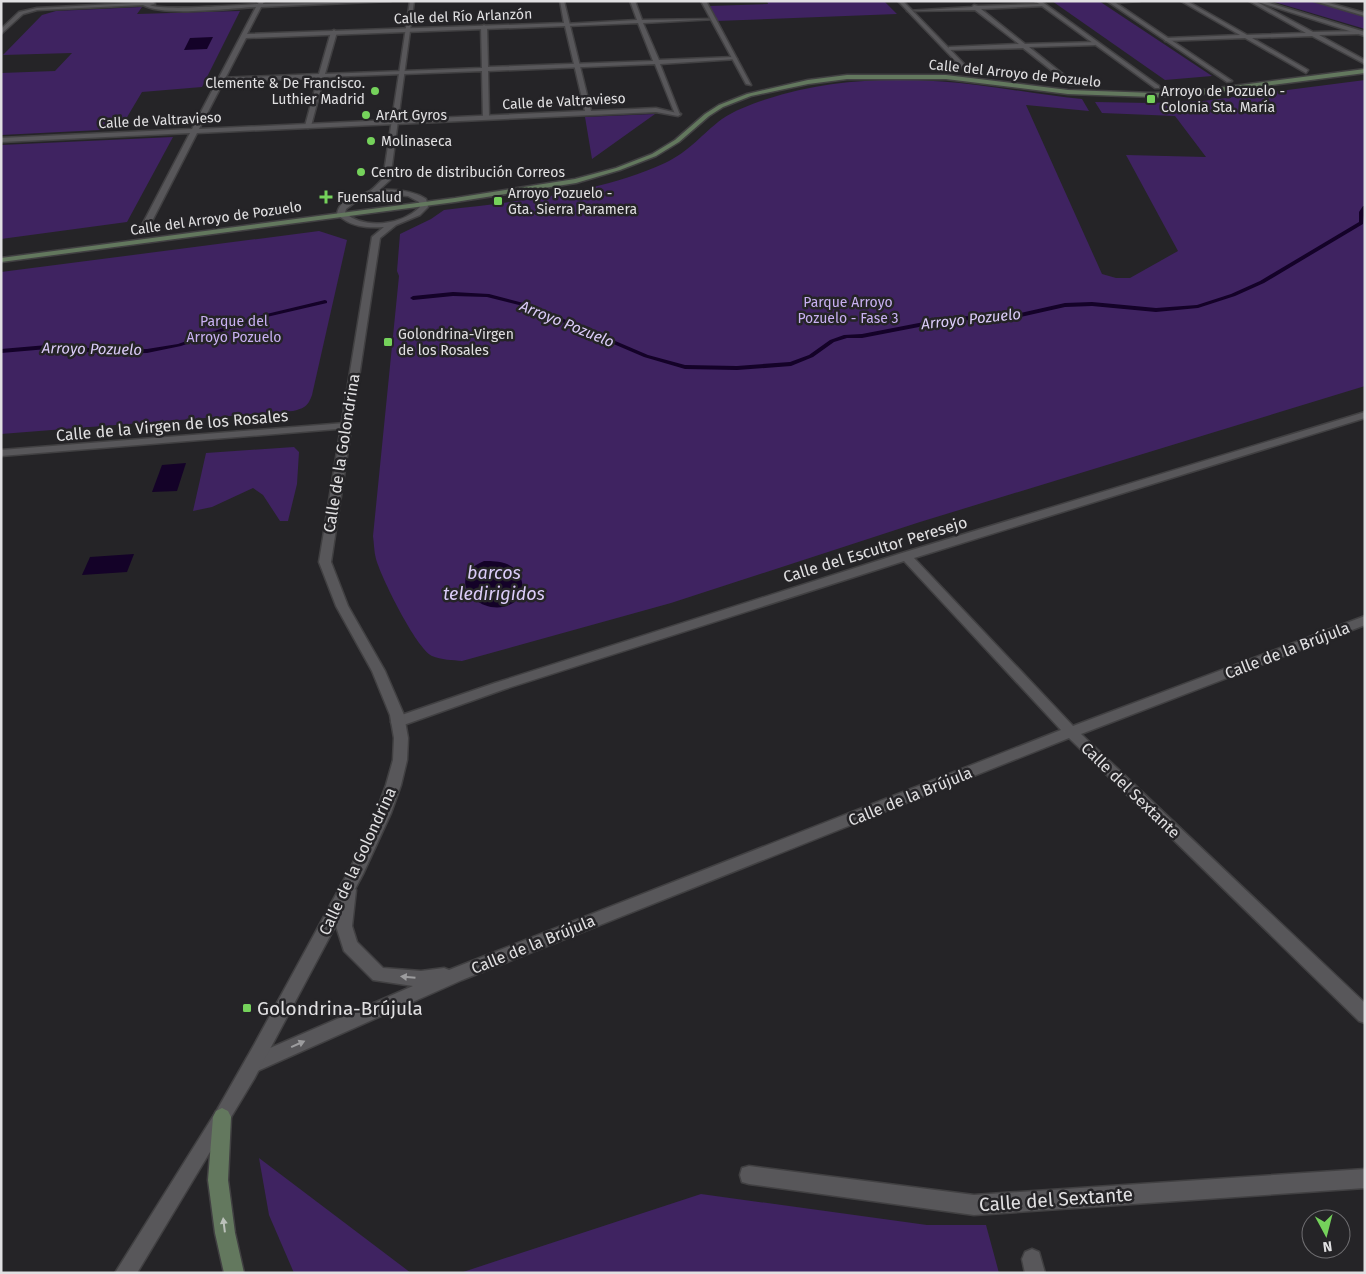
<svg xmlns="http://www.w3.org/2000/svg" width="1366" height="1274" viewBox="0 0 1366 1274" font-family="'Fira Sans',sans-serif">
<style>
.green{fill:#3f2361}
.water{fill:#140228}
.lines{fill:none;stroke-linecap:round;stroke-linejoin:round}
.stream{fill:#140228;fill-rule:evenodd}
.pedestrian-casing{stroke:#414042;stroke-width:3}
.minor-casing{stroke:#414042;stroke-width:3}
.tertiary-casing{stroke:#414042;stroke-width:3}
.secondary-casing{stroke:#414042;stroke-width:3}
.pedestrian{fill:#58575a;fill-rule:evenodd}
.minor{fill:#58575a;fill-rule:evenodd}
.tertiary{fill:#58575a;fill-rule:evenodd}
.secondary{fill:#63785e;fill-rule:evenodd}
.oneway{fill:#9c9c9e}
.oneway2{fill:#bbc1ba}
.poi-dot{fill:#75d25b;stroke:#252427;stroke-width:2}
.labels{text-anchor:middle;stroke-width:5;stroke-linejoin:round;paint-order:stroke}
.far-street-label{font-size:14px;fill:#e1e0e2;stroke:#252427}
.far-poi-label{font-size:14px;fill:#e1e0e2;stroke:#252427;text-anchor:start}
.far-park-label{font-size:14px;fill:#c9b1f2;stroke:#252427}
.far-water-label{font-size:15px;font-style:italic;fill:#dbccf8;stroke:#252427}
.street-label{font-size:16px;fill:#e1e0e2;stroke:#252427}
.water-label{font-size:18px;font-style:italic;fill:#dbccf8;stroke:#252427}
.near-poi-label{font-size:19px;fill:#e1e0e2;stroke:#252427;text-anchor:start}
.near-street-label{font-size:19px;fill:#e1e0e2;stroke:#252427}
</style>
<rect width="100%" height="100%" fill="#252427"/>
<g class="green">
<polygon points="767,1 884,1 897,14 716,21 708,6 768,4"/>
<polygon points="1052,1 1099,1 1212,76 1165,80"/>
<polygon points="1271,1 1311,1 1365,17 1365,29"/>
<polygon points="142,7 137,14 240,11 202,87 142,92 120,129 1,135 1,73 55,71 72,53 3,55 42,15 56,11"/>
<path d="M 1365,80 L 1365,386 L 920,522 L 671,603 L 462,661 C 453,660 441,660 432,656 C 416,648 381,577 376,559 C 374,552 374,543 373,536 L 399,276 L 397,271 L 400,234 L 431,219 L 444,210 C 518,201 597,194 665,163 C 690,151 702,134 722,119 C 735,110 752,104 767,99 C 833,77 909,77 977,85 C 1012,89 1047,96 1082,99 L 1089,111 L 1026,105 L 1102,274 L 1116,278 L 1130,278 L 1178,251 L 1126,155 L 1206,157 L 1175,116 L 1102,113 L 1095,102 L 1149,103 L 1203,101 Z"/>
<polygon points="655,114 592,159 585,117"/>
<polygon points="173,137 127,222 1,239 1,145"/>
<path d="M 319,231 L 347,240 L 312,395 C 308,406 305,408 293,411 L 1,434 L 1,272 Z"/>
<polygon points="294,447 299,452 297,484 288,521 280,521 263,495 253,488 212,507 193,511 206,453"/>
<polygon points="259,1158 411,1273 294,1273 269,1215"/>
<polygon points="701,1194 927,1225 986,1225 999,1273 460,1273"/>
</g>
<g class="water">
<polygon points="213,37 207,49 184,50 190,38"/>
<polygon points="186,463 177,491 152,492 162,465"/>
<polygon points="134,554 127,572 82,575 90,557"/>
<path d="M 484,561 C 492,561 499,561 507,564 C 523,570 529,593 513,603 C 483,621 440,579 484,561 Z"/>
</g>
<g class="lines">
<g class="stream">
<polygon points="1363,206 1365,206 1363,224 1264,283 1235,296 1198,308 1156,312 1092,306 1065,307 1016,318 950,321 862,338 847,338 834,342 813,357 791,366 737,370 685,369 644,357 527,307 487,297 453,296 413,300 410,298 413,296 453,292 489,294 531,305 648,355 685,365 737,366 790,362 809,355 830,340 844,335 862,334 950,317 1016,314 1065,303 1092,302 1156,308 1197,305 1231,294 1260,281 1359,222 1359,212"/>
<polygon points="325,300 327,301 327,303 258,319 181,346 147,353 104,354 59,348 1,353 1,349 59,344 104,350 147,349 178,344 254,317"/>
</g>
<defs>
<g id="pedestrian">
<polygon points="630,1 635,1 642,20 716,19 643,23 659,60 734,57 737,59 660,64 680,115 675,114 655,64 488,71 489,117 486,119 483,117 482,71 324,77 311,126 308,128 305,126 318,78 220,82 217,80 220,78 319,74 331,32 334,30 337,32 325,74 482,68 481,27 484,25 487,27 488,67 653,61 638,23 567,26 564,24 637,20"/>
<polygon points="1109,1 1140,1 1111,3"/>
<polygon points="1181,1 1187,1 1247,35 1306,33 1249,1 1255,1 1313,32 1360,31 1358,34 1319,35 1365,60 1365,64 1312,36 1252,38 1308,70 1306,73 1245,38 1165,41 1167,38 1240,35"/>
<polygon points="1043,4 1045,6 981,9 1025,44 1097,42 1095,45 1029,47 1074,83 1074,85 1070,85 1023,48 947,50 949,47 1019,44 975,10 907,11 972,7 974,5 978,6"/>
</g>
<g id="minor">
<path d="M 259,1 L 264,1 L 263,4 L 391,1 L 261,7 L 247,34 L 564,23 L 560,1 L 564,1 L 591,111 L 656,108 L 681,114 L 678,116 L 656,112 L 197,133 L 149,227 L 145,229 L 141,227 L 190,133 L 1,142 L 1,138 L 192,129 L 256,7 C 231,8 163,17 143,5 L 37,10 L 23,14 L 1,34 L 1,29 L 19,12 L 37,8 L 153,2 L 155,4 L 150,5 C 162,11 239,5 258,4 ZM 565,26 L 585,111 L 199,129 L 246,38 Z"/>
<polygon points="701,1 706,1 751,85 746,84"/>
<polygon points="898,1 903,1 969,69 969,71 965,71"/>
<polygon points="1035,1 1041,1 1159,86 1159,88 1155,88"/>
<polygon points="1107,1 1113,1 1232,81 1227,82"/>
<polygon points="1255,1 1263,1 1365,32 1365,36"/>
<polygon points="1365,412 1365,418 914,558 1073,726 1365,616 1365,625 1081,734 1365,1003 1365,1023 1359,1021 1069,738 462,980 253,1073 247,1070 244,1064 247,1058 413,986 373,980 344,951 336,926 343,885 348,883 353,885 356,890 352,926 357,942 383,968 421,971 444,968 449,970 1061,730 904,561 505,689 398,727 393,726 391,722 393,718 495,683 902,553"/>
<polygon points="345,423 350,426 349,428 1,456 1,450"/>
<polygon points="749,1166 974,1195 1365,1169 1365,1188 974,1215 749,1184 742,1182 740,1175 742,1168"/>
<polygon points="1032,1249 1039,1252 1045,1273 1025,1273 1022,1259 1025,1252"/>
</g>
<g id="tertiary">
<path d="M 410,1 L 414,1 L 390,180 L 379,190 C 395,189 412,190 426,199 L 428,207 L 420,215 L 396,225 L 380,238 L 331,562 L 348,606 L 385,671 L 404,715 L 408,738 L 407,760 L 401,785 L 391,813 L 363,874 L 254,1079 L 137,1273 L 115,1273 L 217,1110 L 254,1045 L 352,865 L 376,813 L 386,785 L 393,760 L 394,738 L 390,715 L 372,671 L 336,606 L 319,562 L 372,237 L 384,227 C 367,228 350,227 337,214 C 340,198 355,197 368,192 C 373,190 378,183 383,179 ZM 382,194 L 408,196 L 419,202 L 420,207 C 402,225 365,230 345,213 L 346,209 L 358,200 Z"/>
<polygon points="1314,1 1322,1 1365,13 1365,16"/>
</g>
<g id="secondary">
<polygon points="1365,69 1365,73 1202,94 1154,97 1068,94 946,79 847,79 808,84 751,96 723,107 709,116 679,142 656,156 620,170 576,183 455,202 1,262 1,258 455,198 575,179 616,168 652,154 675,140 705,114 719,105 747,94 808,80 847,75 946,75 1068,90 1154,93 1202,90"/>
<polygon points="222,1108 228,1111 231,1117 228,1180 235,1233 244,1273 224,1273 215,1233 208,1180 213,1117 216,1111"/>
</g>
</defs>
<use href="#pedestrian" class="pedestrian-casing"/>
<use href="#minor" class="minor-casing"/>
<use href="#tertiary" class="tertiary-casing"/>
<use href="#secondary" class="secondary-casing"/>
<use href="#pedestrian" class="pedestrian"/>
<use href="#minor" class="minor"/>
<use href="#tertiary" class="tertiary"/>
<use href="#secondary" class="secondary"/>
</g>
<defs><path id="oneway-solid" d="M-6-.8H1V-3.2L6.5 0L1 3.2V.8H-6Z" transform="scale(1.25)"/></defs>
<g class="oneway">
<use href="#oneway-solid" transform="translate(408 977) rotate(-175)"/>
<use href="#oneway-solid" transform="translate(298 1044) rotate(-24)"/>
</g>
<use class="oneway2" href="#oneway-solid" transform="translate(224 1225) rotate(-97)"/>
<g class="poi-dot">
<circle cx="375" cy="91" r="5"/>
<rect x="1146" y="94" width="10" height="10" rx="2.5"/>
<circle cx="366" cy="115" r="5"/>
<circle cx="371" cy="141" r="5"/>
<circle cx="361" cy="172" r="5"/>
<path d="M323.5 189.5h5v5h5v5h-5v5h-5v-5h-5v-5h5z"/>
<rect x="493" y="196" width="10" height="10" rx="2.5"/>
<rect x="383" y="337" width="10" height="10" rx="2.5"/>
<rect x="242" y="1003" width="10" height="10" rx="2.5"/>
</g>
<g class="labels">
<g class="far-street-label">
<text transform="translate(463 16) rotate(-2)" y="5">Calle del Río Arlanzón</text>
<text transform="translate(1015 73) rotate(6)" y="5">Calle del Arroyo de Pozuelo</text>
<text transform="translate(564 101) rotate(-3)" y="5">Calle de Valtravieso</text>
<text transform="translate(160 120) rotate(-3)" y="5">Calle de Valtravieso</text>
<text transform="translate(216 218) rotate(-8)" y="5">Calle del Arroyo de Pozuelo</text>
</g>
<g class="far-poi-label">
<text x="365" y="88" text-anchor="end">Clemente &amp; De Francisco.<tspan x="365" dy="16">Luthier Madrid</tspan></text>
<text x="1161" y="96">Arroyo de Pozuelo -<tspan x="1161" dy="16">Colonia Sta. María</tspan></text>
<text x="376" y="120">ArArt Gyros</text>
<text x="381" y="146">Molinaseca</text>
<text x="371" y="177">Centro de distribución Correos</text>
<text x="508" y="198">Arroyo Pozuelo -<tspan x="508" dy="16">Gta. Sierra Paramera</tspan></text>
<text x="337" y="202">Fuensalud</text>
<text x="398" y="339">Golondrina-Virgen<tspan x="398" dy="16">de los Rosales</tspan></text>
</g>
<g class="far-park-label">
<text x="848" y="307">Parque Arroyo<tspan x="848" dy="16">Pozuelo - Fase 3</tspan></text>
<text x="234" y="326">Parque del<tspan x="234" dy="16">Arroyo Pozuelo</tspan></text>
</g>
<g class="far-water-label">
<text transform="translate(971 319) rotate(-6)" y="5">Arroyo Pozuelo</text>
<text transform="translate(567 324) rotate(22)" y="5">Arroyo Pozuelo</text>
<text transform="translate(92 349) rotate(1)" y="5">Arroyo Pozuelo</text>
</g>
<g class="street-label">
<text transform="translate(172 425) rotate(-5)" y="6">Calle de la Virgen de los Rosales</text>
<text transform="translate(341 453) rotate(-81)" y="6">Calle de la Golondrina</text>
<text transform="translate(875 549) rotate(-17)" y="6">Calle del Escultor Peresejo</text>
<text transform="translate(1287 650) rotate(-21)" y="6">Calle de la Brújula</text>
<text transform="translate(1131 790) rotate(44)" y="6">Calle del Sextante</text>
<text transform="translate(910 796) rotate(-22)" y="6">Calle de la Brújula</text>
<text transform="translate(357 861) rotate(-65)" y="6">Calle de la Golondrina</text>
<text transform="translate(533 944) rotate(-22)" y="6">Calle de la Brújula</text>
</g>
<g class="water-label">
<text x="494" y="579">barcos<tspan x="494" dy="21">teledirigidos</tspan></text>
</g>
<g class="near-poi-label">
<text x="257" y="1015">Golondrina-Brújula</text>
</g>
<g class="near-street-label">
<text transform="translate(1056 1199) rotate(-4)" y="7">Calle del Sextante</text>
</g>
</g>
<rect width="1366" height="1274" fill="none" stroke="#e1e0e2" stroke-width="5"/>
<g transform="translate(1326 1234) rotate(173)"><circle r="24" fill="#252427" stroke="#706f72"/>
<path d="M0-4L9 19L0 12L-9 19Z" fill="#75d25b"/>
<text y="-8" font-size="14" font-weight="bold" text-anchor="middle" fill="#e1e0e2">N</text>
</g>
</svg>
